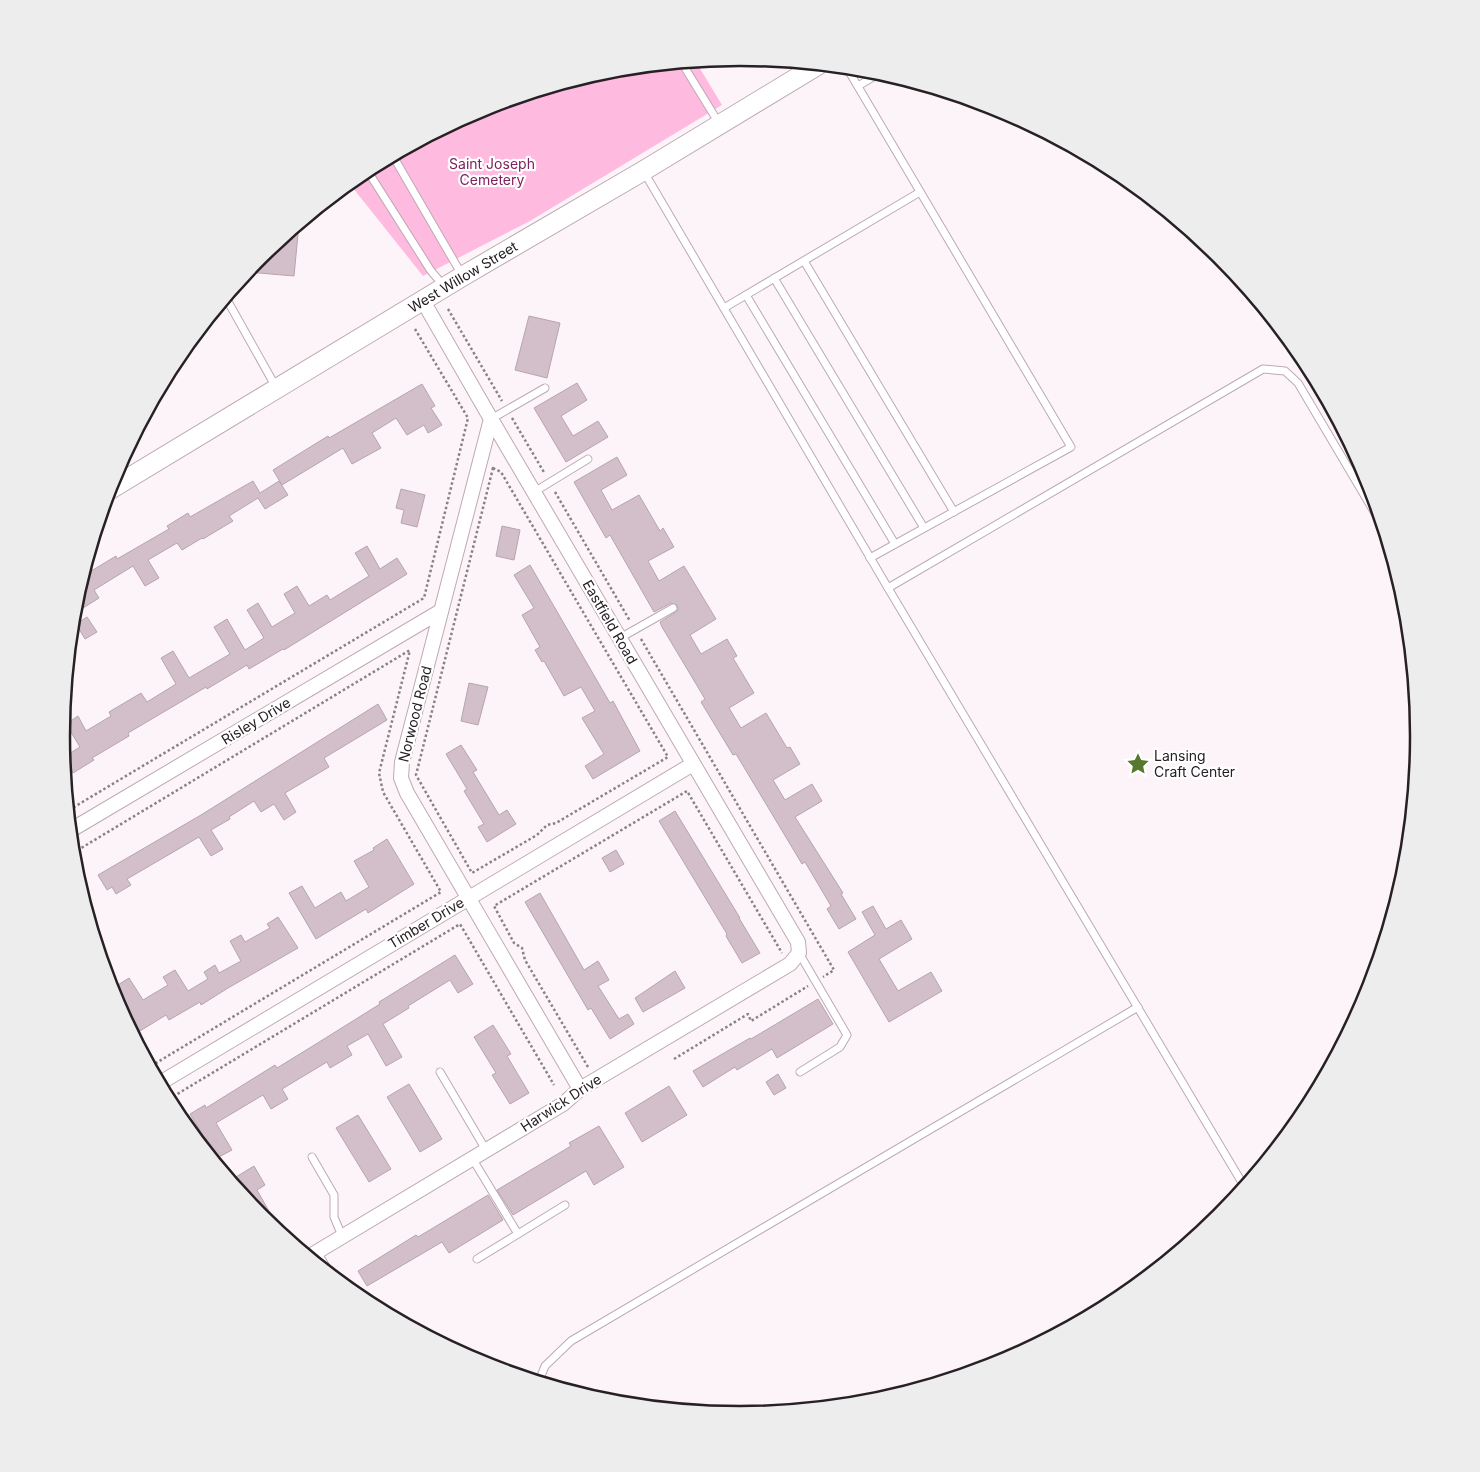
<svg xmlns="http://www.w3.org/2000/svg" width="1480" height="1472" viewBox="0 0 1480 1472" font-family="Inter,sans-serif">
<style>
.green{fill:#ffbae0}
.building{fill:#d3bfca;stroke:#b7a4ae}
.lines{fill:none;stroke-linecap:round;stroke-linejoin:round}
.lane-casing{stroke:#bda9b4;stroke-width:9}
.street-casing{stroke:#bda9b4;stroke-width:16}
.secondary-casing{stroke:#bda9b4;stroke-width:21}
.path{stroke:#898185;stroke-width:2.5;stroke-dasharray:2.5 2.5;stroke-linecap:butt}
.lane{stroke:#fff;stroke-width:7}
.street{stroke:#fff;stroke-width:14}
.secondary{stroke:#fff;stroke-width:19}
.labels{text-anchor:middle;stroke-width:4.5;stroke-linejoin:round;paint-order:stroke}
.park-label{font-size:14px;fill:#7e205e;stroke:#fff}
.street-label{font-size:14px;fill:#272024;stroke:#fff}
.poi-label{font-size:14px;fill:#272024;stroke:#fff;text-anchor:start}
.rim{fill:none;stroke:#272024;stroke-width:2.5}
</style>
<rect width="100%" height="100%" fill="#fdf4f9"/>
<polygon class="green" points="696,62 722,105 530,221 423,276 349,183 363,172 481,109 608,70"/>
<g class="building">
<polygon points="299,224 294,276 247,272 260,256"/>
<polygon points="529,316 560,323 547,378 515,370"/>
<polygon points="577,383 587,400 561,416 573,436 598,421 608,437 566,462 534,408"/>
<polygon points="422,384 435,406 431,408 442,425 428,433 424,425 407,435 396,418 372,433 381,448 352,464 343,448 282,485 273,470 328,436 329,438"/>
<polygon points="617,457 627,475 601,490 612,510 639,495 660,531 663,528 674,547 648,561 659,581 684,566 716,619 690,635 701,654 727,639 737,656 733,658 754,693 729,708 741,728 766,713 787,748 790,747 800,764 773,780 785,800 812,784 822,801 795,817 843,893 841,894 856,919 839,929 827,909 831,906 805,862 802,864 736,754 733,755 701,702 705,699 662,627 660,622 676,612 678,609 677,605 671,603 654,612 610,535 606,538 574,482"/>
<polygon points="253,481 260,493 279,481 288,495 265,509 258,498 229,516 233,521 203,539 202,538 182,550 177,543 148,560 159,578 145,586 133,566 94,590 99,598 80,610 75,602 83,576 116,556 117,559 169,529 167,526 188,513 190,517"/>
<polygon points="401,489 425,495 417,527 401,523 404,510 396,508"/>
<polygon points="502,526 520,530 514,560 496,556"/>
<polygon points="367,546 380,569 397,558 407,574 284,650 283,649 249,669 247,665 207,689 206,687 128,733 129,736 92,758 94,760 73,773 64,757 80,747 66,724 78,716 86,731 111,716 109,712 141,693 147,702 176,684 161,658 173,651 189,678 230,654 214,627 227,619 245,650 264,638 247,610 258,603 272,627 295,613 284,594 297,586 309,606 327,595 330,600 369,576 355,553"/>
<polygon points="530,565 610,703 613,701 640,751 593,779 585,766 604,754 582,718 595,711 581,687 564,696 544,661 542,662 535,650 540,647 522,615 534,608 514,575"/>
<polygon points="87,617 97,632 85,639 76,624"/>
<polygon points="469,683 488,687 478,725 461,721"/>
<polygon points="378,704 387,720 324,758 329,767 285,793 296,812 284,820 274,804 261,812 254,801 229,817 230,819 211,830 223,849 211,856 199,837 127,879 131,885 116,894 112,887 107,890 98,875 201,815"/>
<polygon points="461,745 477,770 473,772 499,815 507,810 516,824 487,842 478,827 484,824 464,791 467,789 446,754"/>
<polygon points="675,811 740,918 739,918 760,953 742,963 726,936 727,934 659,821"/>
<polygon points="387,839 414,884 368,913 366,909 316,939 289,893 302,886 315,908 341,892 346,901 369,887 354,861 374,850 373,848"/>
<polygon points="616,850 624,864 610,872 602,858"/>
<polygon points="540,893 584,970 598,961 609,980 598,986 619,1019 628,1014 634,1024 610,1039 591,1008 588,1010 525,902"/>
<polygon points="873,906 886,929 901,920 912,939 879,959 898,991 931,972 942,991 889,1022 848,952 875,935 862,912"/>
<polygon points="278,917 298,948 228,988 201,1005 200,1002 169,1020 166,1015 140,1031 113,988 129,978 143,1000 168,985 163,977 175,970 188,991 208,979 204,972 215,965 219,973 241,961 230,941 241,935 245,942 270,928 267,924"/>
<polygon points="455,955 473,984 458,993 450,980 408,1006 409,1008 383,1024 402,1057 386,1066 368,1034 347,1046 352,1055 330,1068 327,1062 282,1089 288,1099 271,1109 263,1095 216,1123 232,1150 217,1158 190,1114 205,1105 206,1108 275,1065 277,1068 316,1044 380,1004 379,1002"/>
<polygon points="675,971 685,988 643,1012 635,998"/>
<polygon points="818,999 833,1024 777,1058 772,1049 737,1070 735,1067 703,1087 693,1071 750,1038 751,1039"/>
<polygon points="493,1025 511,1054 507,1056 529,1093 510,1104 492,1075 496,1073 474,1037"/>
<polygon points="778,1074 786,1088 774,1095 766,1082"/>
<polygon points="409,1084 442,1139 420,1152 387,1097"/>
<polygon points="669,1086 687,1115 642,1142 625,1113"/>
<polygon points="358,1115 391,1169 369,1182 336,1128"/>
<polygon points="599,1126 624,1167 594,1185 586,1171 513,1215 497,1190 571,1146 569,1143"/>
<polygon points="254,1166 265,1185 257,1190 279,1229 277,1230 260,1216 231,1180"/>
<polygon points="488,1195 503,1220 449,1253 442,1242 367,1286 358,1271 416,1235 418,1237"/>
</g>
<g class="lines">
<defs>
<g id="lane">
<polyline points="682,63 720,125"/>
<polyline points="847,68 1071,447 870,558"/>
<polyline points="858,86 880,73"/>
<polyline points="393,156 462,275"/>
<polyline points="367,170 431,271 444,286"/>
<polyline points="644,172 888,588"/>
<polyline points="804,261 954,512"/>
<polyline points="774,278 924,528"/>
<polyline points="746,295 895,544"/>
<polyline points="226,298 277,389"/>
<polyline points="724,308 920,192"/>
<polyline points="491,419 545,388"/>
<polyline points="534,492 588,459"/>
<polyline points="620,638 673,608"/>
<polyline points="799,953 847,1035 840,1047 800,1072"/>
<polyline points="440,1072 486,1150"/>
<polyline points="312,1157 334,1195 334,1217 342,1236"/>
<polyline points="472,1158 518,1234 477,1259"/>
<polyline points="1244,1186 888,588 1263,369 1285,371 1298,383 1382,525"/>
<polyline points="518,1234 565,1205"/>
<polyline points="317,1252 330,1273"/>
<polyline points="539,1381 545,1366 571,1341 1138,1007"/>
</g>
<g id="street">
<polyline points="491,419 402,762 401,778 407,793 580,1089"/>
<polyline points="71,830 441,611"/>
<polyline points="160,1083 693,764"/>
<polyline points="310,1256 563,1104 580,1089 790,964 799,953 798,942 491,419 423,301"/>
</g>
<polyline id="secondary" points="109,490 463,276 643,171 818,65"/>
</defs>
<use href="#lane" class="lane-casing"/>
<use href="#street" class="street-casing"/>
<use href="#secondary" class="secondary-casing"/>
<g class="path">
<polyline points="448,309 502,401"/>
<polyline points="512,418 545,474"/>
<polygon points="493,468 501,472 668,757 556,823 547,825 537,835 472,873 416,775"/>
<polyline points="555,492 630,621"/>
<polyline points="641,639 834,970 823,977"/>
<polyline points="69,810 424,598 468,418 415,329"/>
<polyline points="73,853 410,650"/>
<polyline points="674,1059 748,1014 751,1021 808,986"/>
<polyline points="151,1066 441,892 383,792 379,773 410,650"/>
<polyline points="588,1067 525,960 522,948 514,943 494,906 687,791 782,953"/>
<polyline points="169,1099 460,924 554,1085"/>
</g>
<use href="#lane" class="lane"/>
<use href="#street" class="street"/>
<use href="#secondary" class="secondary"/>
</g>
<defs>
<symbol id="sight-bare" viewBox="-9 -9 18 18"><path d="M0-6L1.8-2.2L6-1.7L2.9 1.2L3.7 5.4L0 3.3L-3.7 5.4L-2.9 1.2L-6-1.7L-1.8-2.2Z" fill="#58782e" stroke="#fff" stroke-width="2.5" paint-order="stroke"/></symbol>
</defs>
<g fill-rule="evenodd">
<use href="#sight-bare" x="1122" y="748" width="32" height="32"/>
</g>
<g class="labels">
<g class="park-label">
<text x="492" y="169">Saint Joseph<tspan x="492" dy="16">Cemetery</tspan></text>
</g>
<g class="street-label">
<text transform="translate(463 277) rotate(-31)" y="5">West Willow Street</text>
<text transform="translate(610 622) rotate(60)" y="5">Eastfield Road</text>
<text transform="translate(415 714) rotate(-76)" y="5">Norwood Road</text>
<text transform="translate(256 721) rotate(-31)" y="5">Risley Drive</text>
<text transform="translate(426 923) rotate(-31)" y="5">Timber Drive</text>
<text transform="translate(561 1103) rotate(-33)" y="5">Harwick Drive</text>
</g>
<g class="poi-label">
<text x="1154" y="761">Lansing<tspan x="1154" dy="16">Craft Center</tspan></text>
</g>
</g>
<path d="M0 0H1480V1472H0ZM70 736a670 670 0 1 1 1340 0a670 670 0 1 1-1340 0Z" fill="#eeeded" fill-rule="evenodd"/>
<path class="rim" d="M70 736a670 670 0 1 1 1340 0a670 670 0 1 1-1340 0Z"/>
</svg>
